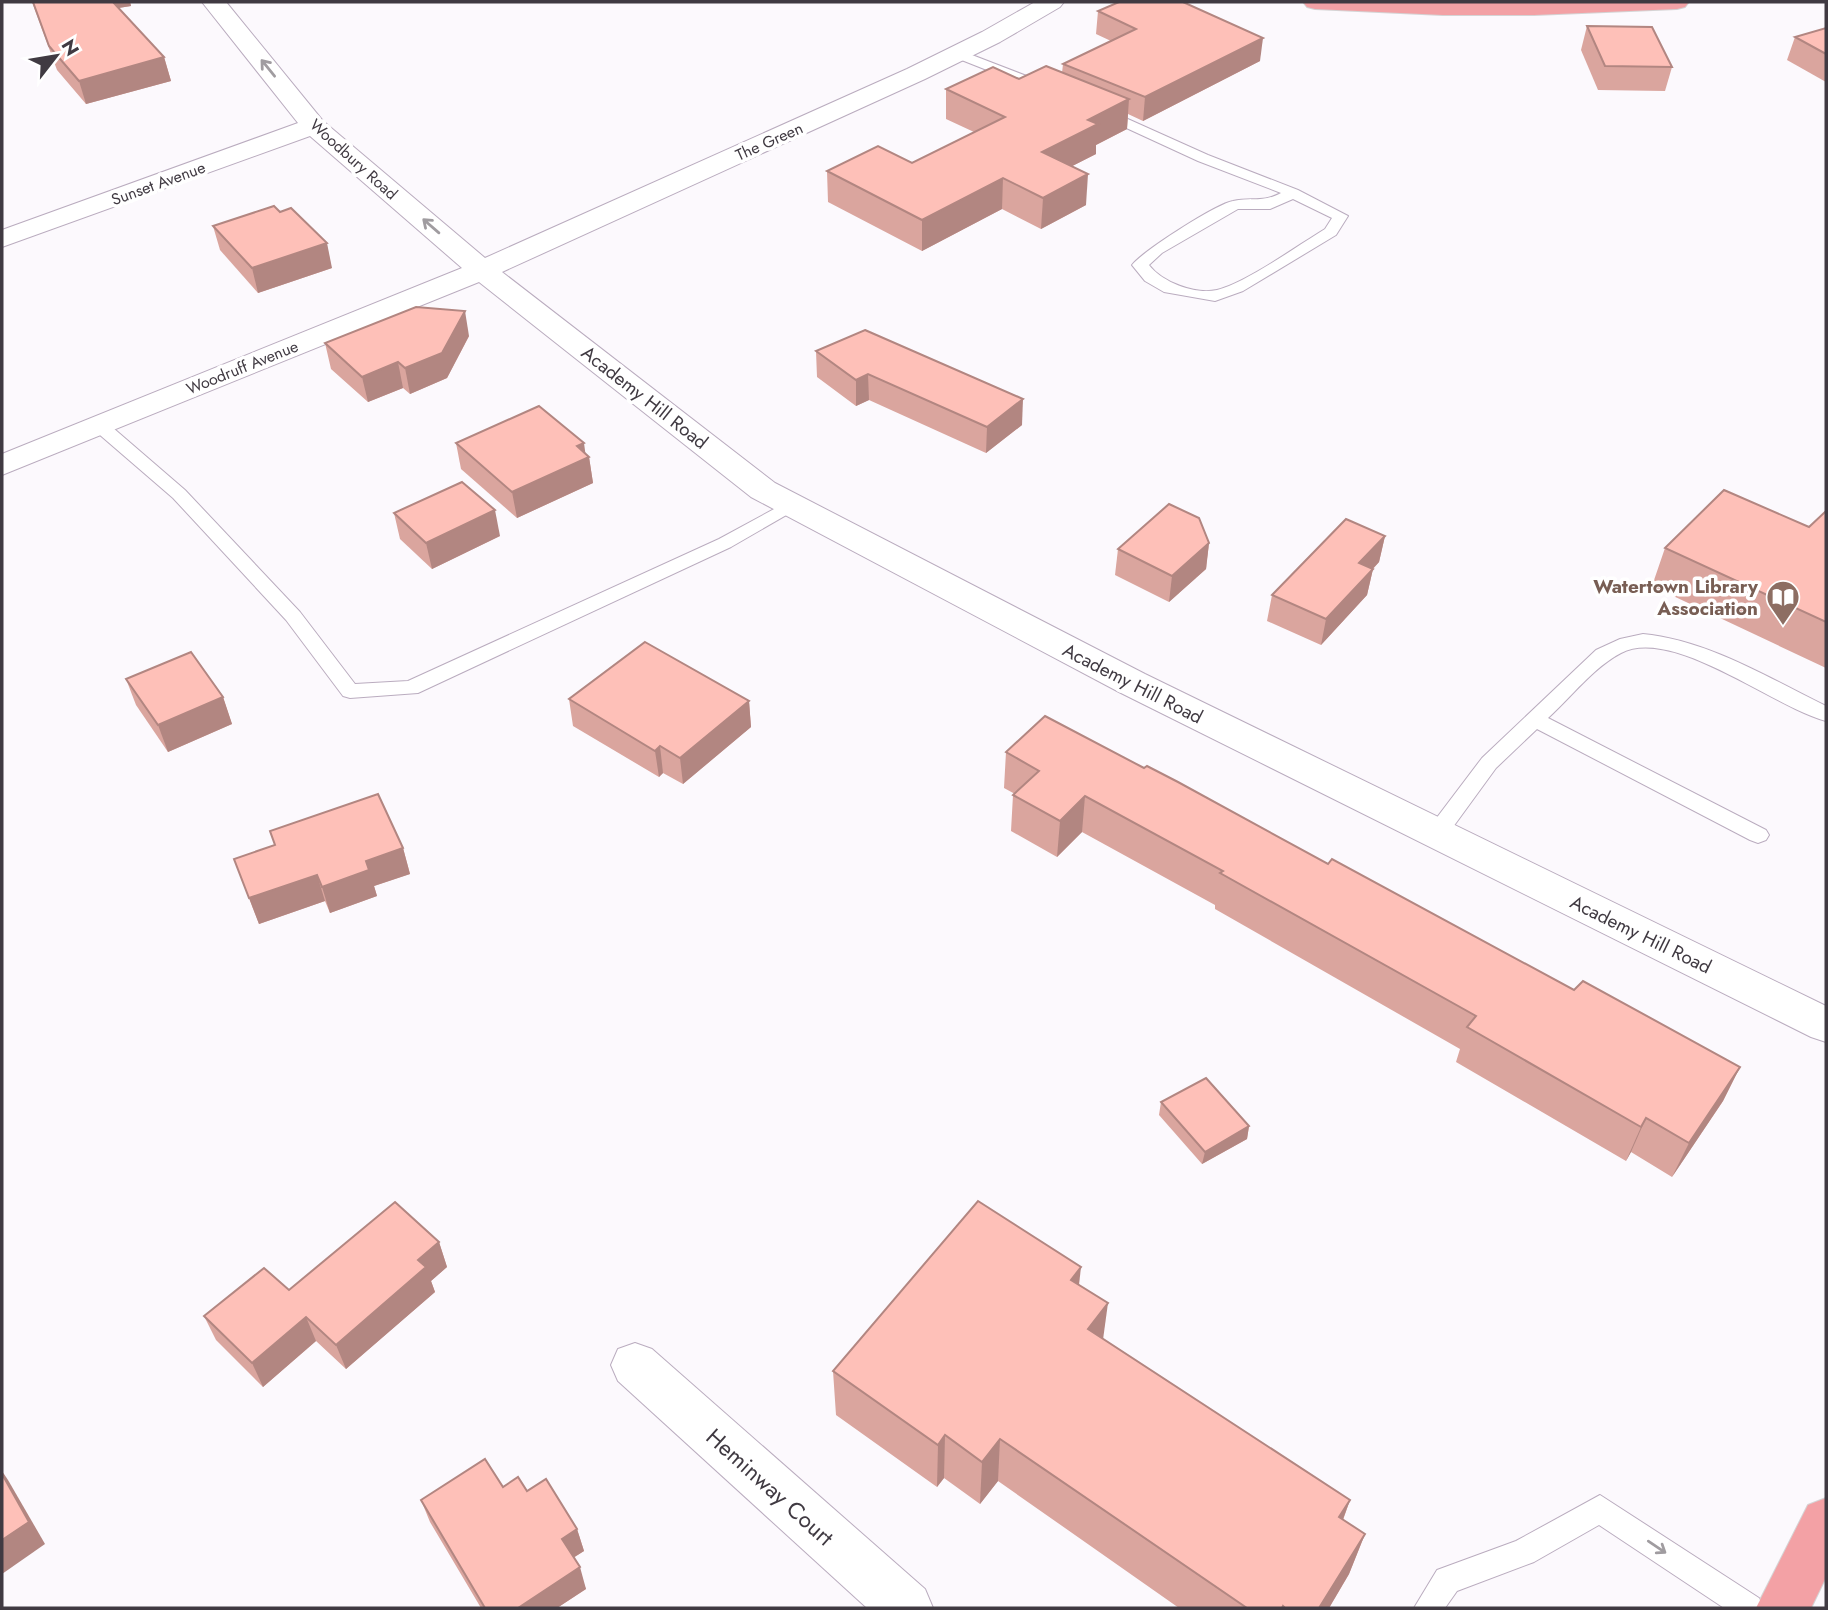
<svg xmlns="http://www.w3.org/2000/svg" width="1828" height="1610" viewBox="0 0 1828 1610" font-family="Jost,sans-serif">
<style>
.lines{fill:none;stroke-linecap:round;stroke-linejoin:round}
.service-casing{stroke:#baacbf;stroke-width:2}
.minor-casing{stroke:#baacbf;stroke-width:2}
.primary-casing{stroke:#d5d4d5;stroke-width:2}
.service{fill:#fff;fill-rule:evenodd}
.minor{fill:#fff;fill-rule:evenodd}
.primary{fill:#f3a1a5;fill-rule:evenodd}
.wall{fill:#daa59e}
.shaded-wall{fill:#b28681}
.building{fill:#fec0b8;stroke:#b28681;stroke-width:2}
.oneway{stroke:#a09ca0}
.labels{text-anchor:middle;stroke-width:7;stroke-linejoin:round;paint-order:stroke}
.far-street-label{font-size:16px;fill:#403a42;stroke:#fff}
.street-label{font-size:19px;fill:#403a42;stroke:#fff}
.education-label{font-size:19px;font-weight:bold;fill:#785e54;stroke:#fff;text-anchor:end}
.near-street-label{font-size:23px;fill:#403a42;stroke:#fff}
</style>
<rect width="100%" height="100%" fill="#fcf9fd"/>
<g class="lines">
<defs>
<g id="service">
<polygon points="959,50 1050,85 1052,88 1050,91 1040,91 954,57 952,54"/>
<path d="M 1101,107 L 1208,155 L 1298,190 L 1348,216 L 1336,235 L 1243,291 L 1215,301 L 1164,292 L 1145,281 L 1132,265 C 1143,251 1216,204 1233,201 C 1252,197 1262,203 1281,193 L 1198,161 L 1096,114 L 1096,108 ZM 1293,199 L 1332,218 L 1325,229 C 1297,246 1246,283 1217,290 C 1195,295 1162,282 1149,265 L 1162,253 L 1238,209 L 1270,209 Z"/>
<polygon points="99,420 105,421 185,490 300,612 355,684 408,681 719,539 787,502 793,500 802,506 731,547 418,693 350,698 343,696 286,620 173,498 93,429 90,425 93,421"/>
<path d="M 1643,634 C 1707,640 1769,678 1826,706 L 1826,721 C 1773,707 1673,626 1621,653 C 1594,667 1571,697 1548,718 L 1766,830 L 1769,835 L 1766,840 L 1758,843 L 1750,840 L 1537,729 L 1496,768 L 1445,838 L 1437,841 L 1429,838 L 1426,833 L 1429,828 L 1482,758 L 1596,650 L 1620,639 Z"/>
<polygon points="1600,1495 1759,1598 1763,1608 1724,1608 1599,1525 1534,1562 1457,1591 1445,1608 1414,1608 1437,1570 1516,1541"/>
</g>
<g id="minor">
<polygon points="202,2 226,2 323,121 485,258 907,69 982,32 1035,2 1064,2 1060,7 1000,42 925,79 502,272 775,483 1145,674 1826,1006 1826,1042 1811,1037 1119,692 751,497 479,282 2,475 2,454 462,268 310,136 2,247 2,230 298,123"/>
<polygon points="635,1343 652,1349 925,1589 933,1608 867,1608 618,1381 611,1365 618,1349"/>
</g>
<g id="primary">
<polygon points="1303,2 1689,2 1685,7 1677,9 1534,15 1443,15 1315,9 1307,7"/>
<polygon points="1826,1498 1826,1577 1811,1608 1756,1608 1808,1505"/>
</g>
</defs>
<use href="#service" class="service-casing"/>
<use href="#minor" class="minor-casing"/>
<use href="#primary" class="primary-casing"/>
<use href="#service" class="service"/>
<use href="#minor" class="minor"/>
<use href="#primary" class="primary"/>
</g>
<g class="wall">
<polygon points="32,2 130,2 131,6 118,8 164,57 171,81 86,104 57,70"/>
<polygon points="1098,11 1260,61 1143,121 1128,114 1127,129 1096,145 1096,154 1072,166 1086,205 1041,229 1002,209 922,251 828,202 827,171 912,163 974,132 946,119 946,89 1062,73 1063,64 1111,41 1096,34"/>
<polygon points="1587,26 1672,67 1665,91 1598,90 1581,50"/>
<polygon points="1826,28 1826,82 1787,60 1795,37"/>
<polygon points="213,226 332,268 258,293 220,250"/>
<polygon points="469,336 447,378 410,394 403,388 368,402 331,369 325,343"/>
<polygon points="816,351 1022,425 986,453 869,400 856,406 817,377"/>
<polygon points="456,443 585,453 589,457 593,483 517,518 461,469"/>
<polygon points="1826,511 1826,668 1652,586 1665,548 1809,527"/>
<polygon points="394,513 500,536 432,569 400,539"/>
<polygon points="1385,536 1379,562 1373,569 1367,595 1321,645 1267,621 1272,595"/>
<polygon points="1209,543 1206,569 1169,602 1115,575 1118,549"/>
<polygon points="126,679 223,697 232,724 168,752 136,705"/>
<polygon points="569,699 749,701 751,727 683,784 663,773 659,777 573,726"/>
<polygon points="1006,752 1328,864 1574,990 1740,1067 1723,1101 1672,1177 1631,1152 1626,1161 1456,1062 1460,1049 1215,909 1215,905 1082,832 1057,857 1011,831 1013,795 1015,794 1004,788"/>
<polygon points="270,831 403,848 410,874 374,886 377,896 330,913 325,901 259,924 234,859 275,845"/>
<polygon points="1161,1102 1249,1126 1247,1139 1202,1164 1159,1115"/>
<polygon points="439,1242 447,1267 431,1281 435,1292 346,1369 316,1341 263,1387 216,1340 204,1316"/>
<polygon points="1079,1285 1103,1339 1350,1500 1343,1520 1365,1534 1349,1574 1329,1608 1179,1608 998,1481 980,1504 944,1478 937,1487 836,1415 833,1371"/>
<polygon points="503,1487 527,1491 577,1529 584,1551 573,1558 586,1589 557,1608 481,1608 430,1522 421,1500"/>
</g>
<g class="shaded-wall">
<polygon points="103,2 130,2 131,6 106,10"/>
<polygon points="1263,38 1260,61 1143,121 1145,97"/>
<polygon points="164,57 171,81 86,104 79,81"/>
<polygon points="1129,99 1127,129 1096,145 1096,154 1041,182 1042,152 1088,120"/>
<polygon points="1088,174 1086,205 1041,229 1043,198"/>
<polygon points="1003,178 1002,209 922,251 922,220"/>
<polygon points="327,243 332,268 258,293 252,268"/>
<polygon points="465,311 469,336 447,378 410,394 405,368"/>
<polygon points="398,362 403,388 368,402 362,377"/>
<polygon points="868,374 869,400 856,406 856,380"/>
<polygon points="1023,399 1022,425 986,453 987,427"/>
<polygon points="584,443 586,458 589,457 593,483 517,518 512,492 577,446"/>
<polygon points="495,510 500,536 432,569 426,543"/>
<polygon points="1385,536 1379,562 1362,580 1373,569 1367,595 1321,645 1326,619 1359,563"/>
<polygon points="1209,543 1206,569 1169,602 1172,576"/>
<polygon points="223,697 232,724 168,752 158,725"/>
<polygon points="749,701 751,727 683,784 680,758"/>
<polygon points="660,746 663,773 659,777 655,751"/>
<polygon points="1085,796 1082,832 1057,857 1060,821"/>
<polygon points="403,848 410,874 374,886 377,896 330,913 322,887 366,861"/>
<polygon points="317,875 325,901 259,924 249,898"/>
<polygon points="1740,1067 1723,1101 1672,1177 1689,1143"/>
<polygon points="1646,1118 1631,1152 1626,1161 1641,1127"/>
<polygon points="1249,1126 1247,1139 1202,1164 1205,1152"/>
<polygon points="439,1242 447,1267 431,1281 435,1292 346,1369 336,1345 418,1260"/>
<polygon points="1081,1267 1076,1312 1071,1280"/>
<polygon points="1108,1303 1102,1347 1088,1329"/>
<polygon points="306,1317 316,1341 263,1387 252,1363"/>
<polygon points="945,1435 944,1478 937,1487 938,1445"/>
<polygon points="1000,1439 998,1481 980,1504 982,1462"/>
<polygon points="2,1471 8,1480 45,1544 2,1574"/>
<polygon points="1350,1500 1335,1541 1339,1517"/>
<polygon points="577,1529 584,1551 568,1561 562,1539"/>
<polygon points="1365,1534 1349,1574 1329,1608 1319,1608"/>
<polygon points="580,1567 586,1589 557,1608 518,1608"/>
</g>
<g class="building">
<polygon points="33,2 113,2 164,57 79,81 49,46"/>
<polygon points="1119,2 1183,2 1263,38 1145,97 1063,64 1136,29 1098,11"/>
<polygon points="1587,26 1652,27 1672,67 1605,66"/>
<polygon points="1826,28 1826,54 1795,37"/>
<polygon points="1046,66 1129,99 1088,120 1098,124 1042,152 1088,174 1043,198 1003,178 922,220 827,171 878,146 912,163 1005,117 946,89 993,67 1019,79"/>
<polygon points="274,206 280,212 291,208 327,243 252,268 213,226"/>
<polygon points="416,307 465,311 442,353 405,368 398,362 362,377 325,343"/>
<polygon points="865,330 1023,399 987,427 868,374 856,380 816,351"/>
<polygon points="539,406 584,443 577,446 589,457 512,492 456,443"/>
<polygon points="462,482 495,510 426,543 394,513"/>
<polygon points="1724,490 1809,527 1826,511 1826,622 1665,548"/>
<polygon points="1169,504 1199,518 1209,543 1172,576 1118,549"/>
<polygon points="1346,519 1385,536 1359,563 1373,569 1326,619 1272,595"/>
<polygon points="645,642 749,701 680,758 660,746 655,751 569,699"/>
<polygon points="191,652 223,697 158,725 126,679"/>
<polygon points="1045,716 1144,768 1147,766 1178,782 1328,864 1332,859 1574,990 1583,981 1740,1067 1689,1143 1646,1118 1641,1127 1467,1027 1476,1016 1220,873 1223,871 1085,796 1060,821 1013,795 1039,771 1006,752"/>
<polygon points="378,794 403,848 366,861 369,870 322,887 317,875 249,898 234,859 275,845 270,831"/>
<polygon points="1206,1078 1249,1126 1205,1152 1161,1102"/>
<polygon points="978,1201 1081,1267 1071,1280 1108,1303 1088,1329 1350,1500 1339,1517 1365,1534 1319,1608 1285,1608 1283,1606 1282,1608 1247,1608 1000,1439 982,1462 945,1435 938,1445 833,1371"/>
<polygon points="395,1202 439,1242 418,1260 426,1267 336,1345 306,1317 252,1363 204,1316 264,1268 289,1290"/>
<polygon points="485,1459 503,1487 518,1477 527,1491 546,1479 577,1529 562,1539 580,1567 518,1608 485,1608 421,1500"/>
<polygon points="2,1474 29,1522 2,1540"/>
</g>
<defs><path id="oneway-shaft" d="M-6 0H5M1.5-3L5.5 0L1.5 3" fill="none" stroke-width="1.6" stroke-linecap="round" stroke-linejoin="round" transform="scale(1.75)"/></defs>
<g class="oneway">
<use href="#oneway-shaft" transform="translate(268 68) rotate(-129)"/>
<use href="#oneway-shaft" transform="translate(431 226) rotate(-139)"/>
<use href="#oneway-shaft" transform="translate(1657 1547) rotate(34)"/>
</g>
<defs>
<symbol id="library-pin" viewBox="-11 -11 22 30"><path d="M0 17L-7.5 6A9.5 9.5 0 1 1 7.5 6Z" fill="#8d6e63" stroke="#fff"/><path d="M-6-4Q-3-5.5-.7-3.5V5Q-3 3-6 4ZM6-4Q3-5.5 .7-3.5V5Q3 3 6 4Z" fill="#fff"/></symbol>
</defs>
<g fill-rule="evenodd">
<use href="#library-pin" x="1764" y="578" width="38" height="52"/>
</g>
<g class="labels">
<g class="far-street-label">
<text transform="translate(769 141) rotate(-24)" y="6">The Green</text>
<text transform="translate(354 159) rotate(42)" y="6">Woodbury Road</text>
<text transform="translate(158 183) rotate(-20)" y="6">Sunset Avenue</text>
<text transform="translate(242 367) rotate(-22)" y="6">Woodruff Avenue</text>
</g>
<g class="street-label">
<text transform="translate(645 397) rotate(38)" y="7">Academy Hill Road</text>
<text transform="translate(1133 683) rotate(27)" y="7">Academy Hill Road</text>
<text transform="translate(1641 934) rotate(26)" y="7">Academy Hill Road</text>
</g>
<g class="education-label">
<text x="1758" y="593">Watertown Library<tspan x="1758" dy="22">Association</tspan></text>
</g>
<g class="near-street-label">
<text transform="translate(770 1487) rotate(42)" y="8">Heminway Court</text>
</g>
</g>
<rect width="1828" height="1610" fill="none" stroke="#403a42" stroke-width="7"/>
<g transform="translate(56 56) rotate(59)" stroke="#ffffff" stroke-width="5" paint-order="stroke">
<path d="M0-5L12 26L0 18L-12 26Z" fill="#403a42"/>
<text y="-10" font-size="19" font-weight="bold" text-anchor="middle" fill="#403a42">N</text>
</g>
</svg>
